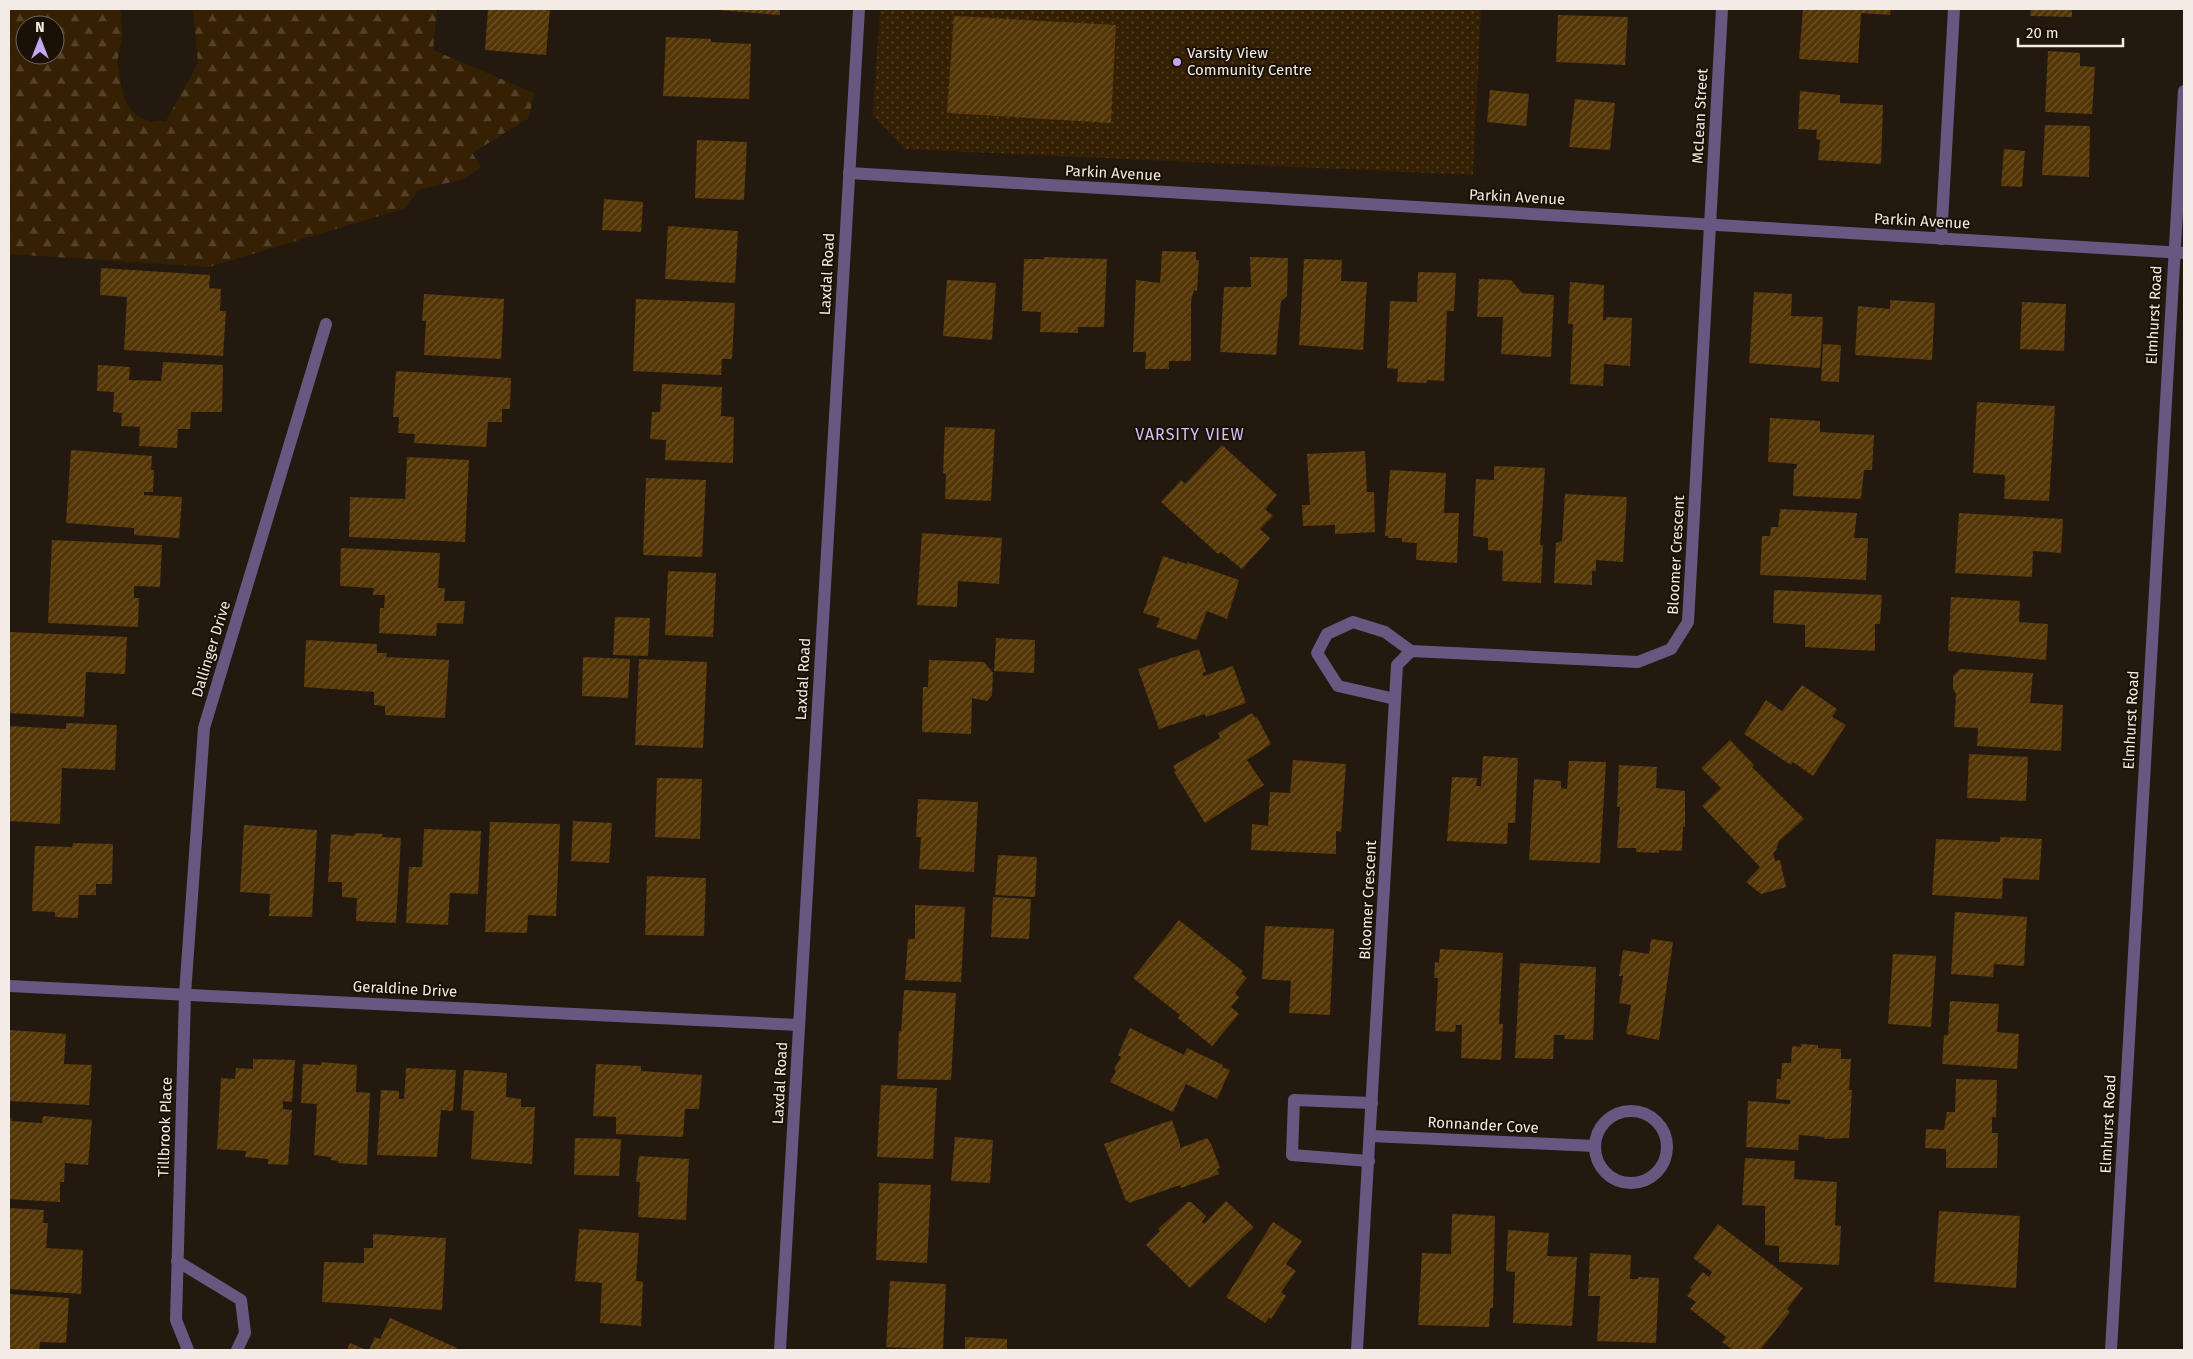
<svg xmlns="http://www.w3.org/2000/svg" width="2193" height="1359" viewBox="0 0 2193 1359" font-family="'Fira Sans',sans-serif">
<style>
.forest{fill:url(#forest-firs);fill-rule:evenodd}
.park{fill:url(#park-dots)}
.building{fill:url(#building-hatch)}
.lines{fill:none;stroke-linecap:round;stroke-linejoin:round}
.service{stroke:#675882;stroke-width:12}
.minor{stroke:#675882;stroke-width:12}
.tertiary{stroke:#675882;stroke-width:12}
.poi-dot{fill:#c2a7f2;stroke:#191006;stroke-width:2}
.labels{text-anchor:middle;stroke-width:4;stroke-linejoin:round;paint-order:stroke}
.poi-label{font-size:15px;fill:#f3ece5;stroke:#191006;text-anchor:start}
.street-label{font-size:15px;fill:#f3ece5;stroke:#191006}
.neighbourhood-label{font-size:16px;letter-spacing:1px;fill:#d5c2fa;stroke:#191006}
</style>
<defs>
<pattern id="forest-firs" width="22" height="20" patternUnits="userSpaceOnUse" patternTransform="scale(1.25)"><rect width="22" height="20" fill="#352004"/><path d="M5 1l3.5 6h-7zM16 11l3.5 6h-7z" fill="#534128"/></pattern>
<pattern id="park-dots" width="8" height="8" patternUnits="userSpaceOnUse" patternTransform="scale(1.25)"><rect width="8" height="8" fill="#352004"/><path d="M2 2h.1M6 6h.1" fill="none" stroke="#534128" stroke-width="1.8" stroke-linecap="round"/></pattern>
<pattern id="building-hatch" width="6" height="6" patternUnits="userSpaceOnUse" patternTransform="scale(1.25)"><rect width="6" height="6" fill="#543506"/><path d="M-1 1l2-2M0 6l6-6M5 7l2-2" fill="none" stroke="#6d522a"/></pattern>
</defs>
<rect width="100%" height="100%" fill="#23190e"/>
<path class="forest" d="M 9,9 L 121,9 L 122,36 L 117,63 L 124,99 L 135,115 L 151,122 L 166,121 L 198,63 L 193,9 L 437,9 L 433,50 L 534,93 L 529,118 L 472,153 L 481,167 L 465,179 L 417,190 L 406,208 L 209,267 L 9,254 ZM 25,25 L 55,25 L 55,55 L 25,55 Z"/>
<polygon class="park" points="880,9 1481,9 1473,175 904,149 873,115"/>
<g class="building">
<polygon points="488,9 550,9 546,55 485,50"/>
<polygon points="705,9 780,9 780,15"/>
<polygon points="1799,9 1891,9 1890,15 1861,13 1858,63 1799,59 1803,10"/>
<polygon points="2031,9 2072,9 2072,17 2030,16"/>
<polygon points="1558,15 1628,17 1625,65 1556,62"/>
<polygon points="954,16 1116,25 1111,123 947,113"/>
<polygon points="666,37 711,39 711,42 751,44 749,99 663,96"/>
<polygon points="2048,51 2080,53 2080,66 2095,67 2092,114 2045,112"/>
<polygon points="1490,90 1529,94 1526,126 1487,122"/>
<polygon points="1800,91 1840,95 1840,103 1883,105 1881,164 1818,160 1820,140 1816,139 1817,130 1798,129"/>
<polygon points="1575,99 1615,103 1610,150 1569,147"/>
<polygon points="2045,125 2090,126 2089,177 2042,175"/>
<polygon points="697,140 747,142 744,200 695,198"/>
<polygon points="2004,149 2025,151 2022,187 2001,186"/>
<polygon points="604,199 643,202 641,232 602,230"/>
<polygon points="668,226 738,231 735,283 665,279"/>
<polygon points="1162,251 1196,252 1196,260 1199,260 1197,291 1194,290 1191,301 1191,361 1169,361 1169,369 1145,369 1146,352 1133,352 1136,280 1160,283"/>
<polygon points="1044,257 1107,259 1104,327 1078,327 1078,333 1040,332 1041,312 1022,311 1024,259 1044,259"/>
<polygon points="1250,257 1288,258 1287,296 1281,301 1276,355 1220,352 1224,287 1251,287"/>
<polygon points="1304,259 1342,260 1341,281 1367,282 1363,350 1299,345"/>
<polygon points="101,268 210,275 209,288 221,289 220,311 226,311 223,356 124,350 127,297 100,295"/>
<polygon points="1418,272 1456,273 1454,311 1447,311 1444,381 1427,380 1426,383 1397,382 1398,369 1387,368 1390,301 1417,302"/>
<polygon points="1479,279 1511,280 1522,293 1554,295 1551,357 1501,354 1503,317 1477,317"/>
<polygon points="947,280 996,283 992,340 943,336"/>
<polygon points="1570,282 1604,285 1603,320 1606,320 1606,317 1632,318 1630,366 1604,364 1603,386 1570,384 1573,324 1568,324"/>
<polygon points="1754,292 1792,294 1791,316 1823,317 1820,368 1749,363"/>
<polygon points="424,294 504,299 501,359 424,355 426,321 422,321"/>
<polygon points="636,299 735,303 732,359 722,359 721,375 633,371"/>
<polygon points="1890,300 1935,303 1932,360 1855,355 1858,306 1890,309"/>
<polygon points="2022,302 2066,304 2064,351 2020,349"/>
<polygon points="1823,344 1841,345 1839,382 1821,381"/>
<polygon points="163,362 223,365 222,412 191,412 190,429 178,429 177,448 139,446 140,427 121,426 122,413 113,412 114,392 97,391 98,365 130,367 129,380 161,381"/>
<polygon points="396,371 511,378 510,409 502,409 502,422 488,422 486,447 414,443 415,434 398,433 399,417 393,417"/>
<polygon points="662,384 722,387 721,416 734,417 733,463 665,460 666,440 650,439 652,412 660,412"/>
<polygon points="1977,402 2055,406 2049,501 2004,499 2005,475 1973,473"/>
<polygon points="1770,418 1820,421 1820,432 1874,435 1872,470 1864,470 1861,499 1793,496 1794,469 1796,469 1797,464 1768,462"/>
<polygon points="945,427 995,429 991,501 945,499 946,474 943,473"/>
<polygon points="1222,445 1277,495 1265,509 1273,516 1260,529 1270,538 1242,569 1221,552 1218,554 1161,502 1181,480 1185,484"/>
<polygon points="71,450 152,456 151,470 154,470 153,492 144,492 144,495 182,497 179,538 134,535 134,528 66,523"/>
<polygon points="1365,451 1367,492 1374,492 1375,532 1335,534 1335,525 1303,526 1302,505 1310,505 1307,454"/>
<polygon points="407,457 469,460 465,542 349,537 350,497 405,499"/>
<polygon points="1494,466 1545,468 1540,545 1543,545 1541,583 1502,581 1503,551 1488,550 1488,538 1473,536 1476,479 1494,480"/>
<polygon points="1390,470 1446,473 1444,513 1459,513 1457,563 1416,560 1417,543 1402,542 1402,538 1388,538 1388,536 1385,536"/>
<polygon points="646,478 706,480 702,557 643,555"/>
<polygon points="1565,494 1627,497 1623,562 1596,560 1596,571 1592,571 1592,585 1554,583 1556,543 1562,541"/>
<polygon points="1780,509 1857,513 1854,538 1868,538 1866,580 1760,575 1762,536 1770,536 1771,527 1778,527"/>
<polygon points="1959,513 2063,519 2061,553 2033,551 2032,577 1955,573"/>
<polygon points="922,533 1002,538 999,584 958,581 957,607 917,605"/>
<polygon points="52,540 162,545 160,587 134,586 134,598 139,598 138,627 48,623"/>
<polygon points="341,548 440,553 438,588 445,588 444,601 465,601 463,624 437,623 436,636 379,633 380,608 384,608 385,595 373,595 374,588 340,586"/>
<polygon points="1163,556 1187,564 1187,562 1239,580 1227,619 1207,611 1196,640 1156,627 1160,618 1143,613"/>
<polygon points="668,571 716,573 713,637 665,635"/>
<polygon points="1774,590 1882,595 1880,624 1875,624 1875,651 1805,647 1805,625 1773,623"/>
<polygon points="1951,597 2020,601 2019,622 2048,624 2046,660 1948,651"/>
<polygon points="615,617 650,618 648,656 613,655"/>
<polygon points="9,632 127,637 125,674 86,672 84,717 9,713"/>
<polygon points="996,638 1035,640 1034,673 994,671"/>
<polygon points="306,640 377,644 377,653 387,653 386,657 449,660 445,718 385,715 385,706 374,705 374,692 304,687"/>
<polygon points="1199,649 1206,672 1202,673 1204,676 1233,666 1246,703 1206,717 1205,714 1159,729 1138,669"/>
<polygon points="583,657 630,659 628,698 582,696"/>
<polygon points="639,659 707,662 703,748 635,745"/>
<polygon points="929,660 984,662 993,673 992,695 987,701 972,698 971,734 922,732 923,687 928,687"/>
<polygon points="1960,669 2033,673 2030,703 2063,705 2061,751 1977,746 1978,728 1954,727 1956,694 1953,689 1953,676"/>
<polygon points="1802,685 1837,709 1832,717 1846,725 1813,776 1793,762 1791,765 1744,734 1766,700 1782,711"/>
<polygon points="1252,713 1255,718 1257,717 1271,744 1247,760 1264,785 1205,823 1174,772 1176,771 1173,766 1220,738 1218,733"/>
<polygon points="66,723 117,725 115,770 62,768 60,824 9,821 9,726 66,729"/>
<polygon points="1730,740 1754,765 1752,767 1804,819 1779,841 1776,850 1773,853 1775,861 1780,860 1786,887 1761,894 1746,882 1760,867 1702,806 1721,788 1701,768"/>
<polygon points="1969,754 2028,757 2026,801 1967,798"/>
<polygon points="1483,756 1518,758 1515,823 1508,823 1507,844 1447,841 1452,777 1477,778 1476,786 1481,786"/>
<polygon points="1293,760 1346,764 1341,832 1336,831 1336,854 1251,850 1252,824 1268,826 1270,792 1290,793"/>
<polygon points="1569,761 1606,762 1600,863 1529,860 1534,779 1561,781 1561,788 1567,789"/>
<polygon points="1619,765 1657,767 1656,788 1685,791 1685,827 1683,827 1682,851 1659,850 1659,853 1636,852 1636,848 1617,848 1620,807 1617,807"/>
<polygon points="657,778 702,779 700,839 655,837"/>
<polygon points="918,799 978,802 974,872 919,869 921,837 916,837"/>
<polygon points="573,821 612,823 609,863 571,861"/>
<polygon points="490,822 560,824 556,916 528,915 527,933 485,932"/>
<polygon points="244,825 317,830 312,917 269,916 270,894 240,892"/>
<polygon points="424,829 481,831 478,894 450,893 448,925 406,923 409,867 422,867"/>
<polygon points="355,833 383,834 382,837 401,838 396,923 356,921 357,898 342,897 342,882 328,882 331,834 354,836"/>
<polygon points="2000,837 2042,839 2039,880 2003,878 2002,899 1932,895 1936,839 2000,842"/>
<polygon points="73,843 113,844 112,884 96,884 96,895 79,895 78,918 55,917 55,912 32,911 35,846 72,847"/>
<polygon points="998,855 1037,857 1035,897 995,895"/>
<polygon points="647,876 706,878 704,936 645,935"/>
<polygon points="993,897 1031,899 1029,939 991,937"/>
<polygon points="915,905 965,907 961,982 905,980 908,939 915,939"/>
<polygon points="1955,912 2027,917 2024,966 1994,964 1993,977 1951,974"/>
<polygon points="1179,920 1243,971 1241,973 1247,978 1235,993 1239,997 1231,1007 1239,1014 1212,1046 1178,1018 1180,1015 1133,978"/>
<polygon points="1265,926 1334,929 1330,1015 1289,1013 1291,981 1262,979"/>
<polygon points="1651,939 1673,942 1659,1040 1626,1034 1631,1005 1619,1003 1623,976 1619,976 1623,950 1649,954"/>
<polygon points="1440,949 1503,953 1499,1024 1503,1024 1501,1060 1461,1058 1462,1025 1456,1025 1455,1032 1435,1031 1438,978 1434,978 1435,962 1439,963"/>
<polygon points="1893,954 1936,956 1931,1027 1888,1024"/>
<polygon points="1520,963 1596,967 1593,1040 1564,1039 1565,1035 1554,1035 1553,1059 1515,1058"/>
<polygon points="904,990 956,993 951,1080 897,1079 899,1031 901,1031"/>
<polygon points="1950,1001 1999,1004 1997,1032 2019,1034 2017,1069 1942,1064 1944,1035 1948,1035"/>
<polygon points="1130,1028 1184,1055 1187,1048 1223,1065 1222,1067 1230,1070 1217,1099 1186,1084 1173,1112 1110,1082 1116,1071 1114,1069 1121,1057 1118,1055"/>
<polygon points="9,1030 66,1034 64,1064 92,1065 89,1105 9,1101"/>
<polygon points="1801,1044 1818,1045 1818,1048 1841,1049 1841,1059 1851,1059 1849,1090 1852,1090 1849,1138 1824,1139 1825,1137 1799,1135 1798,1150 1746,1147 1748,1101 1790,1104 1790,1100 1776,1099 1777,1079 1781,1079 1782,1063 1791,1063 1792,1046 1801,1047"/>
<polygon points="253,1059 295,1060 292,1102 283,1101 283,1109 292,1110 288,1165 268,1164 268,1159 245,1157 246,1151 217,1149 221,1078 235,1079 236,1068 253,1069"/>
<polygon points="321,1062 357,1065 356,1092 370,1093 367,1165 338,1163 339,1161 331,1160 331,1157 314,1155 317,1104 301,1103 303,1064 321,1065"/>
<polygon points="596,1064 641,1066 641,1071 702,1075 699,1109 685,1109 683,1137 616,1134 616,1117 593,1116"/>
<polygon points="406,1068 456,1070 453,1111 441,1110 437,1157 377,1155 381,1090 399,1091 399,1099 404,1099"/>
<polygon points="464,1070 507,1073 506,1097 521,1099 521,1107 535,1107 532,1164 471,1159 474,1111 461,1110"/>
<polygon points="1956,1079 1997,1080 1996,1117 1992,1117 1992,1133 1998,1133 1997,1168 1946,1168 1946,1149 1925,1148 1926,1129 1944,1130 1947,1112 1955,1112"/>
<polygon points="881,1085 937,1088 933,1159 877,1157"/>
<polygon points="43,1116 92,1120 88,1165 65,1163 64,1182 60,1182 60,1202 9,1199 9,1118 12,1118 11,1121 42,1123"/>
<polygon points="1172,1120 1180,1144 1180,1148 1207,1138 1211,1144 1220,1168 1217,1169 1219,1174 1181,1188 1180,1185 1129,1203 1127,1200 1126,1201 1104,1144"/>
<polygon points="955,1137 993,1140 990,1183 951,1181"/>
<polygon points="575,1138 621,1139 619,1176 574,1175"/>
<polygon points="639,1156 689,1159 686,1220 638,1217 640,1182 636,1182"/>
<polygon points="1745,1158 1795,1161 1794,1179 1837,1182 1835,1225 1841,1226 1839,1265 1779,1262 1779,1246 1765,1245 1765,1206 1742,1205"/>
<polygon points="879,1183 931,1185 927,1263 876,1260"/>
<polygon points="1226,1201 1254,1227 1190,1288 1146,1245 1160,1231 1158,1229 1188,1202 1191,1202 1206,1216 1202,1222 1204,1224"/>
<polygon points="9,1208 44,1210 43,1223 48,1223 46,1248 83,1250 81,1294 9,1289"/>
<polygon points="1939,1211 2020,1216 2016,1288 1934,1282"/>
<polygon points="1452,1214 1495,1216 1493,1308 1490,1308 1489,1327 1418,1325 1422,1253 1451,1254"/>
<polygon points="1273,1222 1302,1241 1286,1264 1296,1271 1281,1292 1286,1296 1271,1319 1269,1317 1265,1323 1226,1297"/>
<polygon points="1718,1224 1803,1288 1787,1309 1790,1312 1760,1350 1733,1350 1722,1342 1726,1337 1690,1309 1696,1302 1687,1296 1692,1289 1690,1288 1703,1272 1709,1277 1712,1272 1693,1258"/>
<polygon points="579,1229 639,1233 636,1281 643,1282 641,1326 600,1323 602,1283 575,1281"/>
<polygon points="1508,1230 1549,1233 1547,1256 1577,1257 1572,1326 1513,1323 1515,1272 1506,1271"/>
<polygon points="373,1234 446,1238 442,1310 322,1302 324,1262 364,1263 364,1248 373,1248"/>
<polygon points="1590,1253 1631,1255 1630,1279 1638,1279 1638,1277 1659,1278 1656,1343 1597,1341 1600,1296 1588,1296"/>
<polygon points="890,1281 946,1284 943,1350 886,1347"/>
<polygon points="9,1294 69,1298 66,1343 40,1342 39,1350 9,1350"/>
<polygon points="390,1318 457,1348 456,1350 369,1350 375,1337 380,1339"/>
<polygon points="965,1337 1007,1339 1007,1350 965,1350"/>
<polygon points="350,1343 366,1350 347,1350"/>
</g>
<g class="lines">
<polyline class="service" points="1941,239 1954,9"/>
<g class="minor">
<polyline points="849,173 2184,253"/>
<polyline points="1395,699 1338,686 1317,653 1327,634 1353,622 1385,632 1411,651"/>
<polyline points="9,986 799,1025"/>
<circle cx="1631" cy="1147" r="36"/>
<polyline points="1371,1136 1595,1146"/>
<polyline points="1369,1161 1292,1155 1294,1100 1372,1103"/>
<polyline points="177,1261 241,1300 245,1333 237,1350"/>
<polyline points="188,1350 176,1320 185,994 204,728 326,324"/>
<polyline points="780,1350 859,9"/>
<polyline points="1357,1350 1397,665 1411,651 1638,662 1671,649 1688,622 1722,9"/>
</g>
<polyline class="tertiary" points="2111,1350 2184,91"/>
</g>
<circle class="poi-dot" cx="1177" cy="62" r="5"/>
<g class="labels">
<g class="poi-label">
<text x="1187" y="58">Varsity View<tspan x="1187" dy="17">Community Centre</tspan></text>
</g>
<g class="street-label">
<text transform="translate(1700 116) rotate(-87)" y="5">McLean Street</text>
<text transform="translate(1113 173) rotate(3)" y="5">Parkin Avenue</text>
<text transform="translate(1517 197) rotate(3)" y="5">Parkin Avenue</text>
<text transform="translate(1922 221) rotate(3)" y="5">Parkin Avenue</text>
<text transform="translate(827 274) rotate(-87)" y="5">Laxdal Road</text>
<text transform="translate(2154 315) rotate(-87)" y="5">Elmhurst Road</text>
<text transform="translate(1676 555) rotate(-87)" y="5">Bloomer Crescent</text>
<text transform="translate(211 649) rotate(-73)" y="5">Dallinger Drive</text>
<text transform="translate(803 679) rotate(-87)" y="5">Laxdal Road</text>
<text transform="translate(2131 720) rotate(-87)" y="5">Elmhurst Road</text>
<text transform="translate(1368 900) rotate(-87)" y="5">Bloomer Crescent</text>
<text transform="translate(405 989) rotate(3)" y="5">Geraldine Drive</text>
<text transform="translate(780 1083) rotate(-87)" y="5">Laxdal Road</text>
<text transform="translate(2108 1124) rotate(-87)" y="5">Elmhurst Road</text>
<text transform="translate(1483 1125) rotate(3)" y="5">Ronnander Cove</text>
<text transform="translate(165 1127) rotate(-88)" y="5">Tillbrook Place</text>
</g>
<g class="neighbourhood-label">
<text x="1190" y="440">VARSITY VIEW</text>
</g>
</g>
<rect width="2193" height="1359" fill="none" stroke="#f3ece5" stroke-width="20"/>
<g transform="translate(40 40)"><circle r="24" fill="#191006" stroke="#70685f"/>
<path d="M0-4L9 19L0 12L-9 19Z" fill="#c2a7f2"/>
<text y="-8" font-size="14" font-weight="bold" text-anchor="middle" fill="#f3ece5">N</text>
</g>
<path d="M2018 38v8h105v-8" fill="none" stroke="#f3ece5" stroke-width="2.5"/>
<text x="2026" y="38" font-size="15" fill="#f3ece5" stroke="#191006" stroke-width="4" paint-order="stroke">20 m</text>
</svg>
